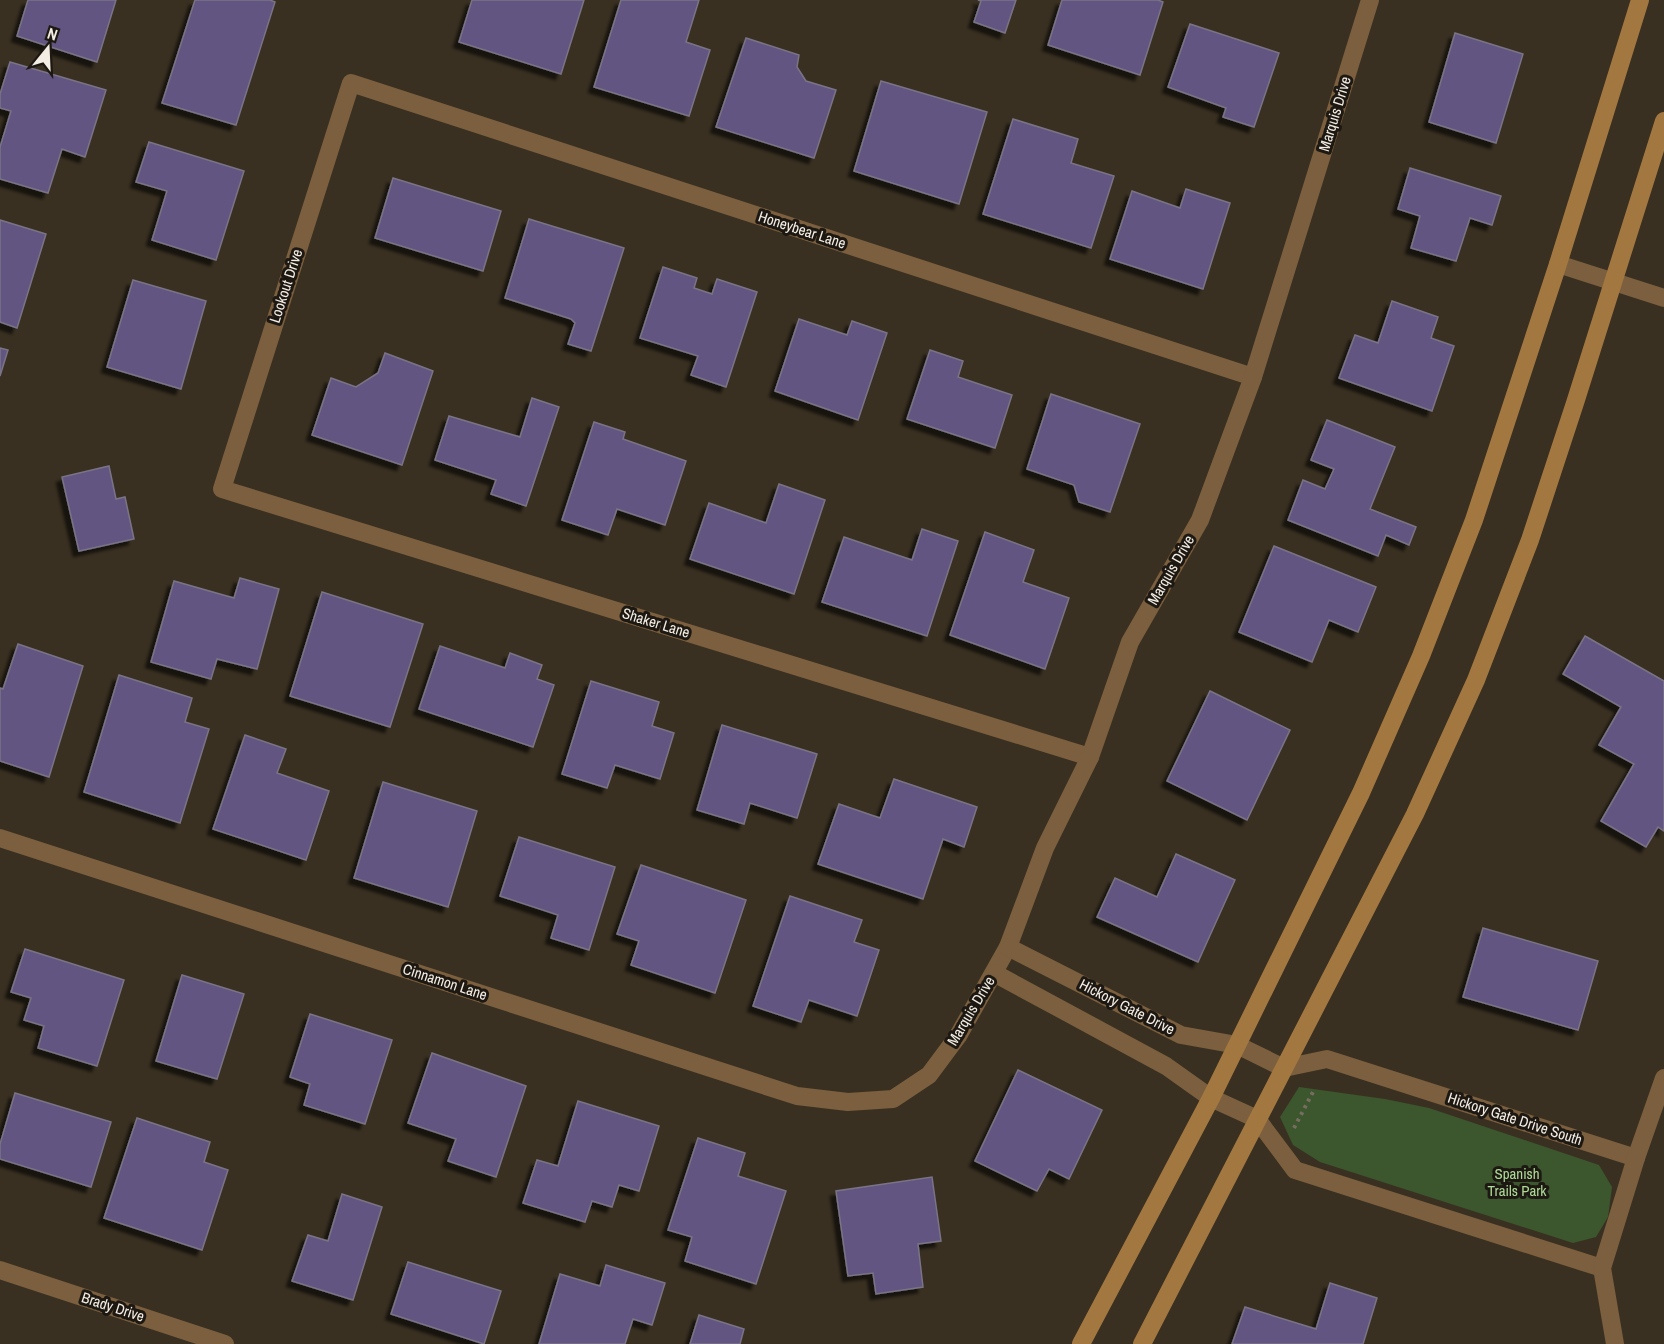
<svg xmlns="http://www.w3.org/2000/svg" width="1664" height="1344" viewBox="0 0 1664 1344" font-family="'Archivo Narrow',sans-serif">
<style>
.green{fill:#3c562e}
.building{fill:#635481;stroke:#797486;stroke-width:1.5;filter:url(#shadow)}
.lines{fill:none;stroke-linecap:round;stroke-linejoin:round}
.path{stroke:#766e61;stroke-width:4;stroke-dasharray:3 4.5;stroke-linecap:butt}
.street{stroke:#7b5f3e;stroke-width:18}
.secondary{stroke:#a37740;stroke-width:18}
.labels{text-anchor:middle;stroke-width:6;stroke-linejoin:round;paint-order:stroke}
.street-label{font-size:15px;fill:#f3ede4;stroke:#1d1912}
.park-label{font-size:15px;fill:#addb97;stroke:#1d1912}
</style>
<defs>
<filter id="shadow"><feDropShadow dx="-5.5" dy="5.5" stdDeviation="1.5" flood-color="#0009"/></filter>
</defs>
<rect width="100%" height="100%" fill="#393021"/>
<polygon class="green" points="1299,1087 1385,1099 1429,1108 1599,1165 1612,1187 1608,1217 1596,1237 1573,1243 1320,1162 1293,1145 1280,1117"/>
<g class="building">
<polygon points="28,0 116,0 97,62 17,36"/>
<polygon points="195,0 270,0 275,2 236,125 162,103"/>
<polygon points="472,0 584,0 561,74 459,42"/>
<polygon points="621,0 699,0 686,42 710,50 689,116 594,87"/>
<polygon points="978,0 1016,0 1005,33 974,22 981,1"/>
<polygon points="1062,0 1158,0 1163,2 1140,75 1048,45"/>
<polygon points="1190,24 1279,53 1254,127 1223,117 1226,108 1168,87"/>
<polygon points="1455,33 1523,54 1496,143 1429,122"/>
<polygon points="746,38 799,55 797,67 806,81 836,90 814,158 716,127"/>
<polygon points="10,62 106,90 85,157 62,149 48,193 0,179 0,147 11,111 0,108 0,94"/>
<polygon points="881,81 987,112 959,204 854,171"/>
<polygon points="1013,119 1078,139 1071,163 1114,176 1091,248 983,214"/>
<polygon points="149,142 244,171 216,260 152,240 167,191 136,182"/>
<polygon points="1410,168 1501,196 1492,225 1470,218 1456,261 1411,248 1420,216 1398,209"/>
<polygon points="393,178 501,211 483,271 375,238"/>
<polygon points="1186,189 1230,203 1203,289 1110,259 1132,191 1180,208"/>
<polygon points="529,219 624,248 591,351 568,344 575,323 571,319 505,298"/>
<polygon points="0,220 46,234 17,328 0,322"/>
<polygon points="663,267 697,278 694,288 712,294 717,279 757,292 726,387 691,375 698,356 640,338"/>
<polygon points="133,280 206,301 181,389 107,367"/>
<polygon points="1392,301 1438,317 1431,338 1454,346 1432,411 1339,378 1355,335 1378,343"/>
<polygon points="799,319 847,335 852,321 887,333 858,420 775,391"/>
<polygon points="0,348 8,350 0,376"/>
<polygon points="930,350 963,361 958,377 1012,395 995,448 907,419"/>
<polygon points="385,353 433,371 402,465 312,435 331,378 356,387 378,373"/>
<polygon points="1051,394 1140,424 1110,512 1079,502 1074,485 1027,469"/>
<polygon points="532,398 559,407 526,506 491,494 496,480 435,460 449,416 520,437"/>
<polygon points="1327,420 1395,447 1370,509 1416,527 1409,545 1386,535 1378,556 1288,520 1303,480 1325,489 1334,469 1311,460"/>
<polygon points="594,422 625,432 623,439 686,461 665,525 617,509 608,535 562,520"/>
<polygon points="109,466 116,499 125,497 134,539 79,551 62,477"/>
<polygon points="779,484 825,500 794,594 690,559 709,503 766,523"/>
<polygon points="922,529 958,541 927,636 822,602 844,537 912,560"/>
<polygon points="985,532 1034,550 1023,582 1069,598 1045,669 950,635"/>
<polygon points="1274,546 1376,587 1358,632 1329,620 1312,662 1239,632"/>
<polygon points="240,578 279,589 257,669 217,659 211,679 151,662 174,581 234,598"/>
<polygon points="322,592 423,624 390,727 290,696"/>
<polygon points="1585,636 1664,681 1664,831 1658,827 1646,847 1601,821 1634,764 1599,745 1621,707 1563,674"/>
<polygon points="18,644 83,666 49,777 0,761 0,688 3,689"/>
<polygon points="440,646 505,668 510,653 542,665 537,679 554,685 533,747 419,709"/>
<polygon points="119,675 192,698 185,722 209,729 180,823 84,792"/>
<polygon points="591,681 659,702 652,726 674,733 660,779 615,765 607,788 562,774"/>
<polygon points="1210,691 1290,730 1247,820 1167,781"/>
<polygon points="722,725 817,754 797,818 750,803 744,824 697,810"/>
<polygon points="245,735 286,749 277,773 329,791 306,860 213,829"/>
<polygon points="894,779 977,807 964,847 943,839 923,899 818,864 839,804 880,818"/>
<polygon points="383,782 477,811 448,907 354,878"/>
<polygon points="519,837 615,867 589,950 551,938 558,915 500,896"/>
<polygon points="1176,854 1235,880 1198,962 1097,917 1115,878 1157,897"/>
<polygon points="641,865 746,900 715,993 631,965 639,941 617,934"/>
<polygon points="790,896 862,920 854,942 879,950 857,1016 809,1000 801,1022 753,1006"/>
<polygon points="1483,928 1598,961 1578,1030 1463,997"/>
<polygon points="25,949 124,980 97,1066 38,1048 44,1026 24,1020 31,998 11,992"/>
<polygon points="182,975 244,994 217,1079 156,1061"/>
<polygon points="310,1014 392,1040 365,1124 304,1105 310,1084 290,1077"/>
<polygon points="432,1053 526,1086 496,1177 448,1161 456,1139 408,1123"/>
<polygon points="1018,1070 1102,1110 1069,1179 1049,1169 1037,1191 975,1161"/>
<polygon points="15,1093 111,1122 91,1187 0,1159 0,1144"/>
<polygon points="578,1101 659,1126 639,1191 619,1185 612,1207 592,1201 585,1222 523,1203 537,1160 558,1166"/>
<polygon points="137,1118 210,1142 204,1162 228,1170 202,1250 104,1218"/>
<polygon points="698,1138 745,1153 738,1176 786,1191 756,1284 685,1261 692,1237 668,1230"/>
<polygon points="932,1177 941,1241 918,1244 923,1287 876,1294 873,1273 848,1276 836,1191"/>
<polygon points="342,1194 382,1207 353,1300 292,1281 308,1235 328,1241"/>
<polygon points="408,1262 501,1291 484,1344 391,1314"/>
<polygon points="606,1265 665,1283 652,1325 633,1319 625,1344 539,1344 560,1274 600,1286"/>
<polygon points="1330,1283 1377,1298 1363,1344 1232,1344 1245,1307 1316,1329"/>
<polygon points="699,1315 744,1329 740,1344 690,1344"/>
</g>
<g class="lines">
<polyline class="path" points="1294,1128 1314,1090"/>
<g class="street">
<polyline points="1558,264 1664,298"/>
<polyline points="1090,757 222,489 351,83 1253,377"/>
<polyline points="0,838 797,1096 848,1102 893,1099 929,1075 958,1036 1008,947 1045,848 1090,757 1130,642 1200,520 1253,377 1370,0"/>
<polyline points="1008,947 1181,1035 1237,1045 1284,1068 1327,1059 1636,1158"/>
<polyline points="994,973 1166,1066 1211,1098 1257,1119 1295,1170 1602,1268"/>
<polyline points="0,1270 225,1344"/>
<polyline points="1615,1344 1602,1268 1636,1158 1664,1078"/>
</g>
<g class="secondary">
<polyline points="1081,1344 1211,1098 1361,793 1421,656 1474,520 1558,264 1640,0"/>
<polyline points="1142,1344 1415,814 1476,680 1530,540 1575,403 1664,121"/>
</g>
</g>
<g class="labels">
<g class="street-label">
<text transform="translate(1335 114) rotate(-73)" y="5">Marquis Drive</text>
<text transform="translate(802 230) rotate(18)" y="5">Honeybear Lane</text>
<text transform="translate(286 286) rotate(-72)" y="5">Lookout Drive</text>
<text transform="translate(1171 570) rotate(-60)" y="5">Marquis Drive</text>
<text transform="translate(656 623) rotate(17)" y="5">Shaker Lane</text>
<text transform="translate(445 982) rotate(18)" y="5">Cinnamon Lane</text>
<text transform="translate(1127 1007) rotate(27)" y="5">Hickory Gate Drive</text>
<text transform="translate(971 1011) rotate(-59)" y="5">Marquis Drive</text>
<text transform="translate(1515 1119) rotate(18)" y="5">Hickory Gate Drive South</text>
<text transform="translate(113 1307) rotate(18)" y="5">Brady Drive</text>
</g>
<g class="park-label">
<text x="1517" y="1179">Spanish<tspan x="1517" dy="17">Trails Park</tspan></text>
</g>
</g>
<g transform="translate(48 48) rotate(18)" stroke="#1d1912" stroke-width="4.5" paint-order="stroke">
<path d="M0-4.5L10 22L0 15L-10 22Z" fill="#f3ede4"/>
<text y="-9" font-size="16" font-weight="bold" text-anchor="middle" fill="#f3ede4">N</text>
</g>
</svg>
